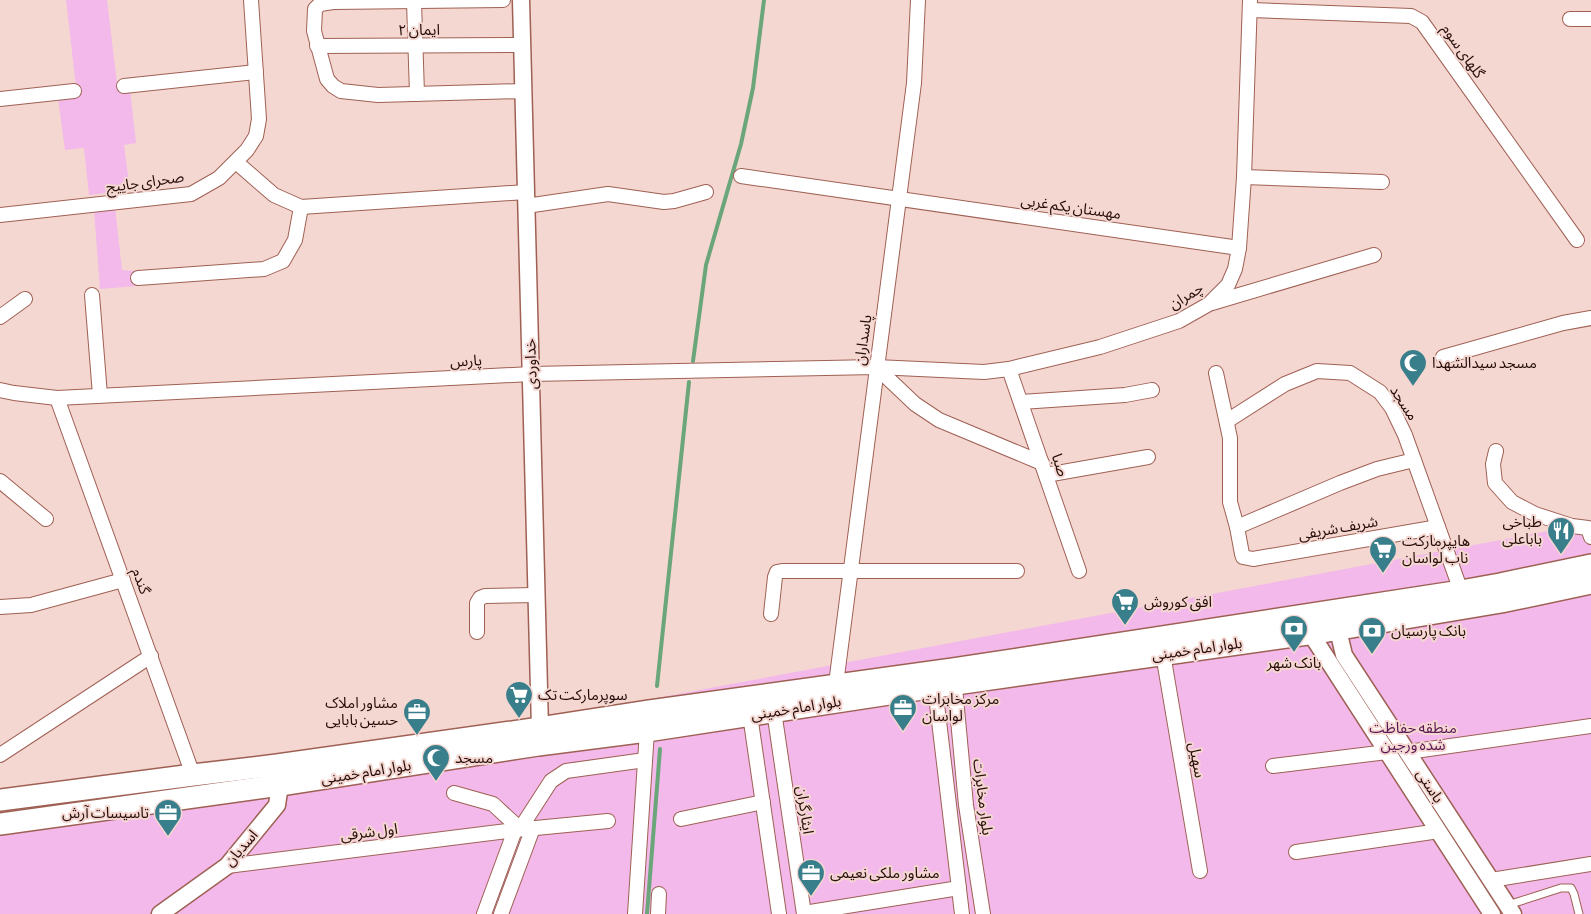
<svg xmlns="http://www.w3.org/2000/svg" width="1591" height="914" viewBox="0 0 1591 914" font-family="'Asap Condensed','Noto Sans Arabic',sans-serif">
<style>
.green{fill:#f2b9ea}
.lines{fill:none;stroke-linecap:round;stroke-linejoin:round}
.stream{stroke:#6aa67a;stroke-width:4}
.service-casing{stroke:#9f6054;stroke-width:9}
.minor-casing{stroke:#9f6054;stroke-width:16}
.tertiary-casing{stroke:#9f6054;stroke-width:19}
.primary-casing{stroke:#9f6054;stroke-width:24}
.service{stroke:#fff;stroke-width:7}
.minor{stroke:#fff;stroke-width:14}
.tertiary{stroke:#fff;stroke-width:16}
.primary{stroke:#fff;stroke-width:21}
.labels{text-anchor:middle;stroke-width:4;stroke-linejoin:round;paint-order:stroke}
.street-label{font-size:15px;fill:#250c08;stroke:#f5d7d1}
.poi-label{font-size:15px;fill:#250c08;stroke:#f5d7d1;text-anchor:start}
.park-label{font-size:15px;fill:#581752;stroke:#f5d7d1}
</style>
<rect width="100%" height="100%" fill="#f5d7d1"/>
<g class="green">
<polygon points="66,0 107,0 118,91 130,89 136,143 124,145 130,190 89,195 84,148 65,150 58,98 77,95"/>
<polygon points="115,207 122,270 134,271 137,286 100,289 94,210"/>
<polygon points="1591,523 1591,914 0,914 0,821"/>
</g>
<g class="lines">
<g class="stream">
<polyline points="693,361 706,265 741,144 753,88 764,0"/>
<polyline points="657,686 689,382"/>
<polyline points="647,914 660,749"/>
</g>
<defs>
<polyline id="service" points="1508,905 1561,888 1571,888 1574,894 1579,914"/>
<g id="minor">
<polyline points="503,0 333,2 320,4 315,9 314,31 327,79 333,86 341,91 378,95 523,91"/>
<polyline points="414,2 417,94"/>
<polyline points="1251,10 1411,16 1422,22 1577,240"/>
<polyline points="1570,19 1591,19"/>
<polyline points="317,46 522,45"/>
<polyline points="124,86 256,72"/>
<polyline points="0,99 74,91"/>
<polyline points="236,162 274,195 301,207 526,192"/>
<polyline points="741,176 1239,248"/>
<polyline points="1244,177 1382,182"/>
<polyline points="526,206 608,194 664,202 674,201 706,192"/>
<polyline points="0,215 191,194 219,178 247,150 256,136 259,119 251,0"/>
<polyline points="138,278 264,269 283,261 295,240 301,207"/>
<polyline points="92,295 100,395"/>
<polyline points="1212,303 1374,255"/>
<polyline points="0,317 25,299"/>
<polyline points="1443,357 1563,323 1591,318"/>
<polyline points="876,367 915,404 939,420 1042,463"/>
<polyline points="1009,369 1079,571"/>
<polyline points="1216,373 1230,438 1230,502 1237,527 1242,554 1243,557 1253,559 1438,527"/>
<polyline points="0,390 14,393 57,398 531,374 876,367 984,372 1009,369 1100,347 1179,321 1209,304 1228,285 1235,269 1239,248 1244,177 1250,0"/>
<polyline points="57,398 193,775"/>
<polyline points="1021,402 1125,395 1152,390"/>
<polyline points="1227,421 1285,384 1317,371 1350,373 1380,392 1392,408 1405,435 1461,591"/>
<polyline points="1496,451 1493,464 1495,483 1512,502 1535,514 1572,526 1588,528 1591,537"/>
<polyline points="1046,475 1148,457"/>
<polyline points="0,481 46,519"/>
<polyline points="1237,527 1340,483 1377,469 1414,460"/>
<polyline points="0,607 31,605 123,580"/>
<polyline points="771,614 775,577 777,572 782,571 1017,571"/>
<polyline points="477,632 477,603 480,598 485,596 537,595"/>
<polyline points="1163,654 1200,871"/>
<polyline points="954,677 966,805 983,914"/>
<polyline points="934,679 962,914"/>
<polyline points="836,684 914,83 918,0"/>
<polyline points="774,711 804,914"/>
<polyline points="750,715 779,914"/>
<polyline points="1408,752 1591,726"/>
<polyline points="0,755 151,656"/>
<polyline points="1273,766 1387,752"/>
<polyline points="454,793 493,804 520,829 551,781 566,771 645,760"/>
<polyline points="681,819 763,802"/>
<polyline points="1296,852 1439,831"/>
<polyline points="227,866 515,830 608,821"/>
<polyline points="1491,880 1591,864"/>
<polyline points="804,913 959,888"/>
<polyline points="484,914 515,830"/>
<polyline points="501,914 533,828"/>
<polyline points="635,914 647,731"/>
<polyline points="658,914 659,894"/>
</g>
<g id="tertiary">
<polyline points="521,0 540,728"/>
<polyline points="1338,630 1344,655 1513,914"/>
<polyline points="1311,634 1492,914"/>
<polyline points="160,914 227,866 277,805 280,785 278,775"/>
</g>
<g id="primary">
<polyline points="0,800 193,775 277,765 540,728 648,711 953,669 1461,591 1500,584 1591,565"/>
<polyline points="0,824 280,785 538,745 647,731 935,687 1322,632 1501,602 1591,583"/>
</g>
</defs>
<use href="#service" class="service-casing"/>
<use href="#minor" class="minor-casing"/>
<use href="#tertiary" class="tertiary-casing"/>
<use href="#primary" class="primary-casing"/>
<use href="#service" class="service"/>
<use href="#minor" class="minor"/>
<use href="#tertiary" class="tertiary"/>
<use href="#primary" class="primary"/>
</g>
<defs>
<symbol id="mosque-pin" viewBox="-11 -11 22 30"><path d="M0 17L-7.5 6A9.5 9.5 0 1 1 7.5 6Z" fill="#397e8b" stroke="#f5d7d1"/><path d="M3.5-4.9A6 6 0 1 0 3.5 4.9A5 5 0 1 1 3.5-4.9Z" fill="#fff"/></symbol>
<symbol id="restaurant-pin" viewBox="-11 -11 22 30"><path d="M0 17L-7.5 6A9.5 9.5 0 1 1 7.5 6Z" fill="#397e8b" stroke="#f5d7d1"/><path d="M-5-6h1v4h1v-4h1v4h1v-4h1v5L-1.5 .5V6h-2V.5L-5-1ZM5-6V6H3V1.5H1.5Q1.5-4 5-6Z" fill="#fff"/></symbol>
<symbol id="supermarket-pin" viewBox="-11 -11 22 30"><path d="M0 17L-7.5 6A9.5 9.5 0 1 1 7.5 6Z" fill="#397e8b" stroke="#f5d7d1"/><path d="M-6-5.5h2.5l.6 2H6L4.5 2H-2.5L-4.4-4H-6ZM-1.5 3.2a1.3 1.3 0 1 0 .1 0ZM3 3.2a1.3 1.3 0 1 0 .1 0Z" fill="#fff"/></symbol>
<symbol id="bank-pin" viewBox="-11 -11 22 30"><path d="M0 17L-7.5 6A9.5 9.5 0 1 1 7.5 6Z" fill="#397e8b" stroke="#f5d7d1"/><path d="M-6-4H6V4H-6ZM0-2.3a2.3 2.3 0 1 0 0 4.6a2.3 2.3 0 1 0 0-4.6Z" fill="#fff"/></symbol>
<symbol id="office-pin" viewBox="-11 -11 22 30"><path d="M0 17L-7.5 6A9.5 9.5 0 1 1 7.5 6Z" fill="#397e8b" stroke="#f5d7d1"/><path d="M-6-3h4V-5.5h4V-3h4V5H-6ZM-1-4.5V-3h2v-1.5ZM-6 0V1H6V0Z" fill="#fff"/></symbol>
</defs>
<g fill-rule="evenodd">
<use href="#mosque-pin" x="1397" y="347" width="32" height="43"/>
<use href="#restaurant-pin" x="1545" y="515" width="32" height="43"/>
<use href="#supermarket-pin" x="1367" y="534" width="32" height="43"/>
<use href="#supermarket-pin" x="1109" y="586" width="32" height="43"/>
<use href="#bank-pin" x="1278" y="613" width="32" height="43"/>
<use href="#bank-pin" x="1356" y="615" width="32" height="43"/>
<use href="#supermarket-pin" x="503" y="679" width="32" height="43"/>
<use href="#office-pin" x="887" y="692" width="32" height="43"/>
<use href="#office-pin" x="401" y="696" width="32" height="43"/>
<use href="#mosque-pin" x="420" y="742" width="32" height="43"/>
<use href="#office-pin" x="152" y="797" width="32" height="43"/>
<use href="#office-pin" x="795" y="857" width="32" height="43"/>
</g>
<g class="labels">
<g class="street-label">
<text x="419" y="35">ایمان ۲</text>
<text transform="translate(1463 51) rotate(55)" y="5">گلهای سوم</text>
<text transform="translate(145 182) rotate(-8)" y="5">صحرای جاییج</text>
<text transform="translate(1071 207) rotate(8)" y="5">مهستان یکم غربی</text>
<text transform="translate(1186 296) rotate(-31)" y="5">چمران</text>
<text transform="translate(863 340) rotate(-82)" y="5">پاسداران</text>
<text transform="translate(466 361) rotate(-3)" y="5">پارس</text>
<text transform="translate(531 364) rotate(-92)" y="5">خداوردی</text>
<text transform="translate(1404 403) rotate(57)" y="5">مسجد</text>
<text transform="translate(1060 465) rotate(71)" y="5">صبا</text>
<text transform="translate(1338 528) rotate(-10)" y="5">شریف شریفی</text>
<text transform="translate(141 581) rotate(70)" y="5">گندم</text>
<text transform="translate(1197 649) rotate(-8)" y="5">بلوار امام خمینی</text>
<text transform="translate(796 708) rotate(-9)" y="5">بلوار امام خمینی</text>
<text transform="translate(1197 760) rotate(80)" y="5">سهیل</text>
<text transform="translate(366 772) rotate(-9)" y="5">بلوار امام خمینی</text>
<text transform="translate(1430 786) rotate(57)" y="5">باستی</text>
<text transform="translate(983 797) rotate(83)" y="5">بلوار مخابرات</text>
<text transform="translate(805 810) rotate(82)" y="5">ایثارگران</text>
<text transform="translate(369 832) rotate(-7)" y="5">اول شرقی</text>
<text transform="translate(241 848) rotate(-49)" y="5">اسدیان</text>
</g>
<g class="poi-label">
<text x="1432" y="368">مسجد سیدالشهدا</text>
<text x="1542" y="527" text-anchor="end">طباخی<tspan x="1542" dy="17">باباعلی</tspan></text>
<text x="1402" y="546">هایپرمارکت<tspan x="1402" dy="17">ناب لواسان</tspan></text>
<text x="1144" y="607">افق کوروش</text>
<text x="1391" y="636">بانک پارسیان</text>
<text x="1294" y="668" text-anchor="middle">بانک شهر</text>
<text x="538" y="700">سوپرمارکت تک</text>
<text x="922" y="704">مرکز مخابرات<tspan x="922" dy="17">لواسان</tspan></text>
<text x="398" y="708" text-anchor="end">مشاور املاک<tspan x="398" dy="17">حسین بابایی</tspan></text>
<text x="455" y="763">مسجد</text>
<text x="149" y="818" text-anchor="end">تاسیسات آرش</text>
<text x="830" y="878">مشاور ملکی نعیمی</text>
</g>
<g class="park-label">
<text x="1413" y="733">منطقه حفاظت<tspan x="1413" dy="17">شده ورجین</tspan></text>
</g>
</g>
</svg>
